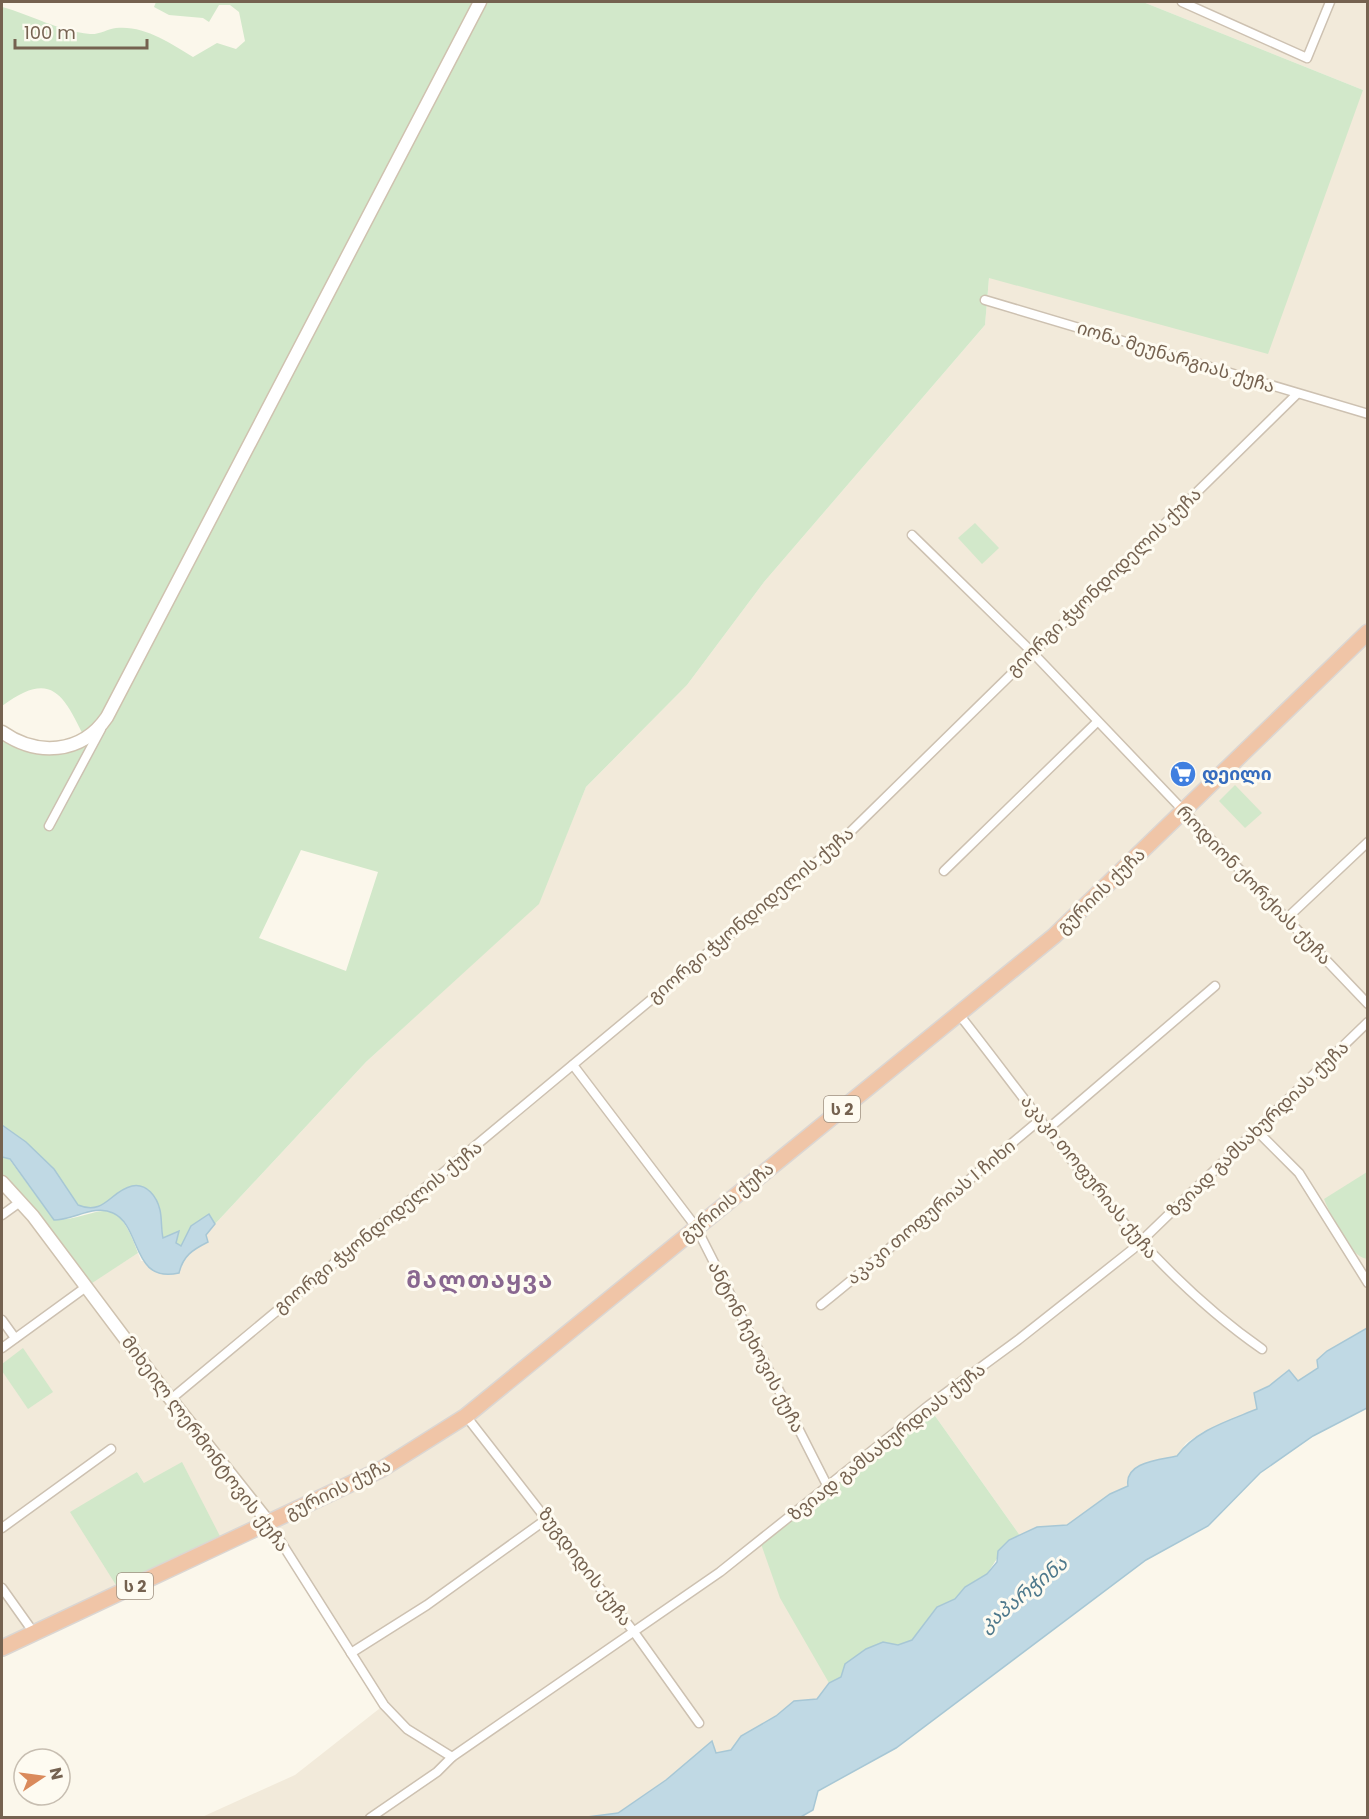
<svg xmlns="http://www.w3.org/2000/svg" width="1369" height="1819" viewBox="0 0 1369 1819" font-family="Poppins,'Noto Sans Georgian',sans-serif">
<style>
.residential{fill:#f2eada}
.green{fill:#d2e8ca;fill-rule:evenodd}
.water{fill:#c0d9e4;stroke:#a7c7d5;stroke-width:1.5}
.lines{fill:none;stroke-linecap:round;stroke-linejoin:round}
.street-casing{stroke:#cdc1b1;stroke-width:11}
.secondary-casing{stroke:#cfc2af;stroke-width:15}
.highway-casing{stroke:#dbd6d2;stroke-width:18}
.street{stroke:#fff;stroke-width:8}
.secondary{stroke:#fff;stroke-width:12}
.highway{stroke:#f0c5a7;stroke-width:15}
.labels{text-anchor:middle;stroke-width:6;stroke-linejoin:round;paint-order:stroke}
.shield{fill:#fefbf1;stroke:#9e9080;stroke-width:1.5}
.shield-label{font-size:16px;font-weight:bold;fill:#756250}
.street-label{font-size:18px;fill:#756250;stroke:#fefbf1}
.shop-label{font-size:18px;font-weight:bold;fill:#366cbe;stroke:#fefbf1;text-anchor:start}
.water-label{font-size:20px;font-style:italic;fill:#4e798c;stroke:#fefbf1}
.district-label{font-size:24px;font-weight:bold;letter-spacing:1.5px;fill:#896790;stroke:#fefbf1}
</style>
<rect width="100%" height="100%" fill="#fbf7eb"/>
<polygon class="residential" points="1143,2 1367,2 1367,1328 1327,1351 1318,1367 1298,1381 1288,1370 1269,1386 1255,1393 1257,1409 1203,1432 1186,1443 1177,1456 1152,1461 1128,1486 1110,1494 1067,1525 1037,1527 1021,1537 928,1406 826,1675 829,1683 817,1699 794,1701 776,1716 741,1736 731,1750 716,1753 712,1741 666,1780 618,1813 587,1818 202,1817 295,1775 384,1705 269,1523 224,1544 144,1483 137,1472 121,1593 2,1648 2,1188 86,1286 138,1253 141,1261 182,1260 193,1249 208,1242 206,1235 215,1224 366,1062 538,904 586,787 687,685 764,582 985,325 989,278 1363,90"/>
<g class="green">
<path d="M 156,2 L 1143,2 L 1363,90 L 1268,354 L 989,278 L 985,325 L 764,582 L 687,685 L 586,787 L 539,904 L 366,1062 L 215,1224 L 208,1215 L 191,1226 L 181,1246 L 176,1243 L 179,1232 L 163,1239 L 160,1208 L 131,1186 C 114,1197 98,1214 78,1205 L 53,1169 L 26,1142 L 2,1125 L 2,732 L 42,749 L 85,739 C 63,693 51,670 2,706 L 2,7 C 32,15 58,31 90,34 C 98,35 108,29 116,28 C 144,25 170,43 193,57 L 217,43 L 236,49 L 245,41 L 239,12 L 230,5 L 219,5 L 209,22 L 203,18 L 169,15 L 154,7 ZM 301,850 L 378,872 L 346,971 L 259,938 Z"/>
<polygon points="975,523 999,548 982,564 958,538"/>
<polygon points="1235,785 1262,813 1245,828 1219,801"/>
<path d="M 2,1157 L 9,1159 L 54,1220 C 101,1219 114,1186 138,1253 L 86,1287 L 2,1188 Z"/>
<path d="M 1367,1172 L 1367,1259 C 1348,1256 1331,1216 1324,1199 Z"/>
<polygon points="23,1348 53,1392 28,1409 2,1371 2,1364"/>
<polygon points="928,1406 1021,1537 1009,1540 987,1574 965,1587 955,1599 937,1607 912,1640 898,1645 883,1642 845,1664 841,1677 829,1683 780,1598 760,1541"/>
<polygon points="182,1462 224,1544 121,1593 70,1512 137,1472 144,1483"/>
</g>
<g class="water">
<path d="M 2,1125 L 26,1142 L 54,1169 L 78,1205 C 105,1216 110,1191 132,1186 C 147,1183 157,1197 160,1210 C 162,1219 161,1229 163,1238 L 179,1231 L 176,1243 L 181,1246 L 191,1226 L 209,1214 L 215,1224 L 206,1235 L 208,1242 C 192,1250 183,1256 179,1273 C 131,1284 142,1226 113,1213 C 95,1204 73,1220 54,1220 L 10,1159 L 2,1157 Z"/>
<path d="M 1367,1328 L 1367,1408 L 1313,1436 L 1260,1473 L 1208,1526 L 1146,1560 L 896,1748 L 818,1791 L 813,1810 L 799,1818 L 587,1817 L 618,1813 L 666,1780 L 712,1741 L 716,1753 L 731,1750 L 741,1736 L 776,1716 L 794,1701 L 817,1699 L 829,1683 L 841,1677 L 845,1664 L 866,1649 L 883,1642 L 898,1645 L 912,1640 L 937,1607 L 955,1599 L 965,1587 L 987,1574 L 997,1562 L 998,1551 L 1009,1540 L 1037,1527 L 1067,1525 L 1110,1494 L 1128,1486 C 1124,1462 1159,1460 1177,1456 C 1196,1430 1228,1421 1257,1409 L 1254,1393 L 1269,1386 L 1289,1370 L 1298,1381 L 1318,1368 L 1317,1360 L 1327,1351 Z"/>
</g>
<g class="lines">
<defs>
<g id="street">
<polyline points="1182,2 1307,58 1330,2"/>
<polyline points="985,300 1368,414"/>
<polyline points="912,535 1032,652 1368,1004"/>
<polyline points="49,826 101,729"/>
<polyline points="944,871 1097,722"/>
<polyline points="1286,919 1368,842"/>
<path d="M 958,1013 C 1051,1131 1138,1263 1262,1349"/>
<polyline points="573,1065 696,1227 828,1487"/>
<polyline points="1049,1128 1215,986"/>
<polyline points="1257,1131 1299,1173 1368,1283"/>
<polyline points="2,1215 20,1202"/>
<path d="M 821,1305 C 896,1245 967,1180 1041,1119"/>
<polyline points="2,1320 15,1338"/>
<polyline points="2,1348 86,1287"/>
<polyline points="171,1399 837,845 1297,394"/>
<polyline points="466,1416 634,1632 699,1723"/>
<polyline points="269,1523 384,1705 407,1729 452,1757"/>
<polyline points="2,1528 111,1449"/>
<polyline points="2,1588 34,1633"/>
<polyline points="351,1653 427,1605 548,1518"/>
<polyline points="370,1818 437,1772 452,1757 720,1572 928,1406 1018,1340 1133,1249 1368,1022"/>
</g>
<g id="secondary">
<path d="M 2,732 C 36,756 81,755 107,717 L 480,2"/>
<polyline points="2,1182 33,1216 165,1392 269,1523"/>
</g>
<polyline id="highway" points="2,1648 382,1469 466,1416 1054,936 1368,632"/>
</defs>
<use href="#street" class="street-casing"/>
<use href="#secondary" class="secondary-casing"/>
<use href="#highway" class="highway-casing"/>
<use href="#street" class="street"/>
<use href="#secondary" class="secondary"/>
<use href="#highway" class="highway"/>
</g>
<defs>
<symbol id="supermarket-disc" viewBox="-11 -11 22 22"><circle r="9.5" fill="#3f7fe0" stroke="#fefbf1"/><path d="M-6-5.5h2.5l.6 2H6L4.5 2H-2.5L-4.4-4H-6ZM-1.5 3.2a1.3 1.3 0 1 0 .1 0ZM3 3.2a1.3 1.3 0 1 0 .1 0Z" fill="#fff"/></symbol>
</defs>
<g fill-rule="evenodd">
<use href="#supermarket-disc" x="1168" y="759" width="30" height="30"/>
</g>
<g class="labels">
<g class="shield">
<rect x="824" y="1096" width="36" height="26" rx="4.5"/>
<rect x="117" y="1573" width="36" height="26" rx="4.5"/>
</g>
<g class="shield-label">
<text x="842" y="1115">ს 2</text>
<text x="135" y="1592">ს 2</text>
</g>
<g class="street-label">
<text transform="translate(1176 357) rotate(17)" y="6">იონა მეუნარგიას ქუჩა</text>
<text transform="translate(1104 582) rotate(-44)" y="6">გიორგი ჭყონდიდელის ქუჩა</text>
<text transform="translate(1254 885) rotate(46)" y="6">როდიონ ქორქიას ქუჩა</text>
<text transform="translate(1101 891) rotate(-44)" y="6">გურიის ქუჩა</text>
<text transform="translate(751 915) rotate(-40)" y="6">გიორგი ჭყონდიდელის ქუჩა</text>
<text transform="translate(1258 1129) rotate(-44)" y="6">ზვიად გამსახურდიას ქუჩა</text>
<text transform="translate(1089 1177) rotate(51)" y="6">აკაკი თოფურიას ქუჩა</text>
<text transform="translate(727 1202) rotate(-39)" y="6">გურიის ქუჩა</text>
<text transform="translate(931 1212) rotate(-40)" y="6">აკაკი თოფურიას I ჩიხი</text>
<text transform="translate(378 1227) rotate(-39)" y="6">გიორგი ჭყონდიდელის ქუჩა</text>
<text transform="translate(756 1347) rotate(63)" y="6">ანტონ ჩეხოვის ქუჩა</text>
<text transform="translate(887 1442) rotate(-38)" y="6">ზვიად გამსახურდიას ქუჩა</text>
<text transform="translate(205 1444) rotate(53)" y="6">მიხეილ ლერმონტოვის ქუჩა</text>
<text transform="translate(338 1489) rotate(-26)" y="6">გურიის ქუჩა</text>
<text transform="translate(585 1567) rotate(53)" y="6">ზუგდიდის ქუჩა</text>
</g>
<g class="shop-label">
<text x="1202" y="780">დეილი</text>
</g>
<g class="water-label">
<text transform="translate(1023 1594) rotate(-39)" y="7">კაპარჭინა</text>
</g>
<g class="district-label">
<text x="480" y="1288">მალთაყვა</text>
</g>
</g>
<rect width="1369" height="1819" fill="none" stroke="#756250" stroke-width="6"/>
<g transform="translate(42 1777) rotate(77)"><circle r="28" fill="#fefbf1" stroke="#c7beb1" stroke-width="1.5"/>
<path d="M0-4.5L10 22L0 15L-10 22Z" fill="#da8a5b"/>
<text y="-9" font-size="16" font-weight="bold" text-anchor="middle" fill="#756250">N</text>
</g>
<path d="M15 39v9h132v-9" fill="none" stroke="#756250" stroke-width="3"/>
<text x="24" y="39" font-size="18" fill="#756250" stroke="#fefbf1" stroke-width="4.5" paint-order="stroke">100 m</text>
</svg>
